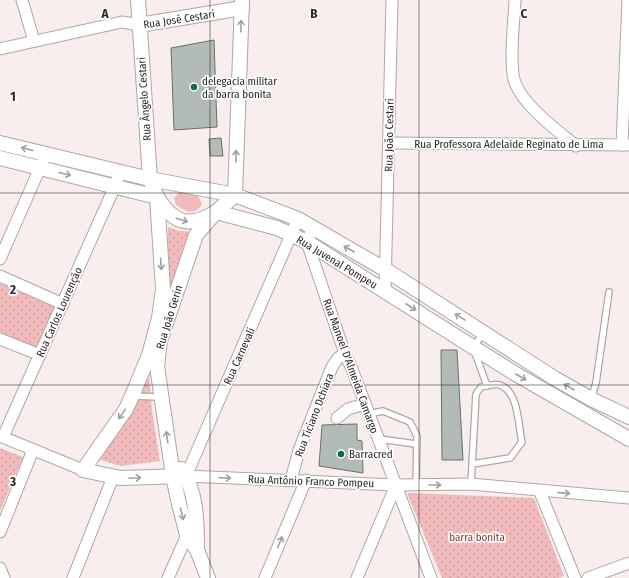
<svg xmlns="http://www.w3.org/2000/svg" width="629" height="578" viewBox="0 0 629 578" font-family="'Fira Sans Condensed',sans-serif">
<style>
.green{fill:#f2babb}
.park{fill:url(#park-dots)}
.building{fill:#b3bbb6;stroke:#69716c}
.lines{fill:none;stroke-linecap:round;stroke-linejoin:round}
.service-casing{stroke:#b0a6a6;stroke-width:8}
.minor-casing{stroke:#b0a6a6;stroke-width:13}
.tertiary-casing{stroke:#b0a6a6;stroke-width:16}
.service{stroke:#fff;stroke-width:5.5}
.minor{stroke:#fff;stroke-width:11}
.tertiary{stroke:#fff;stroke-width:14}
.oneway{stroke:#a09f9f}
.grid{fill:none;stroke:#2d2929;stroke-width:1;stroke-opacity:0.55}
.poi-dot{fill:#0d6f45;stroke:#fefefe;stroke-width:1.5}
.labels{text-anchor:middle;stroke-width:3.5;stroke-linejoin:round;paint-order:stroke}
.street-label{font-size:11px;fill:#2d2929;stroke:#fefefe}
.poi-label{font-size:11px;fill:#2d2929;stroke:#fefefe;text-anchor:start}
.park-label{font-size:11px;fill:#88393f;stroke:#fefefe}
.grid-label{font-size:13px;text-anchor:middle;font-weight:bold;fill:#2d2929;stroke:#fefefe;stroke-width:3.5;stroke-linejoin:round;paint-order:stroke}
</style>
<defs>
<pattern id="park-dots" width="8" height="8" patternUnits="userSpaceOnUse"><rect width="8" height="8" fill="#f2babb"/><path d="M2 2h.1M6 6h.1" fill="none" stroke="#d0a0a1" stroke-width="1.8" stroke-linecap="round"/></pattern>
</defs>
<rect width="100%" height="100%" fill="#f8eeee"/>
<path class="green" d="M 181,191 L 198,196 L 202,204 C 194,216 187,212 176,205 L 174,198 Z"/>
<g class="park">
<polygon points="168,227 179,231 195,232 168,296"/>
<polygon points="0,283 55,307 38,348 0,332"/>
<polygon points="149,376 152,411 160,461 121,466 97,459 128,412"/>
<polygon points="0,448 23,457 0,511"/>
<polygon points="407,493 534,498 564,576 558,578 442,578"/>
</g>
<g class="building">
<polygon points="214,40 217,127 174,130 171,48"/>
<polygon points="221,138 223,156 210,156 209,139"/>
<polygon points="441,350 457,350 463,460 442,460"/>
<polygon points="357,424 357,440 362,441 363,473 319,466 322,425"/>
</g>
<g class="lines">
<defs>
<g id="service">
<polyline points="483,334 473,347 487,386"/>
<polyline points="132,396 161,397"/>
<polyline points="591,399 596,383 609,292"/>
<polyline points="369,414 383,411 410,422 417,436 416,485"/>
<polyline points="379,439 416,444"/>
<path d="M 471,484 L 476,394 L 481,387 C 487,386 494,383 500,385 C 519,392 518,425 522,442 L 510,458 L 472,464"/>
</g>
<g id="minor">
<polyline points="22,0 34,41"/>
<path d="M 515,0 C 514,24 510,50 513,74 C 515,100 557,130 576,146"/>
<polyline points="0,49 122,22 139,25"/>
<polyline points="389,143 629,145"/>
<polyline points="622,145 628,0"/>
<polyline points="298,219 186,476 396,485 471,484 629,498"/>
<polyline points="313,227 307,242 345,354 352,369 431,578"/>
<polyline points="0,259 46,154"/>
<polyline points="0,276 63,304"/>
<polyline points="385,290 392,0"/>
<polyline points="0,339 40,355"/>
<polyline points="337,418 348,409 365,404"/>
<polyline points="0,436 83,470"/>
<polyline points="3,437 115,186 120,172"/>
<polyline points="291,480 299,450 332,367 338,358 345,354"/>
<polyline points="540,492 575,578"/>
<polyline points="0,532 33,450"/>
<polyline points="0,568 4,578"/>
<polyline points="73,578 113,477"/>
<polyline points="168,578 187,535 193,532"/>
<polyline points="265,578 306,480"/>
<polyline points="357,578 396,485"/>
<polyline points="588,578 629,563"/>
</g>
<g id="tertiary">
<polyline points="138,0 150,179 157,197 163,289 159,318 149,355 132,396 126,409 83,470 120,478 186,476"/>
<polyline points="139,25 242,8"/>
<polyline points="0,143 150,179 235,195 298,219 386,270 554,378 591,399 629,417"/>
<path d="M 0,158 L 157,197 C 173,223 188,229 216,212 L 277,228 L 307,242 L 514,373 L 629,439"/>
<path d="M 181,469 C 197,490 197,524 197,550"/>
<polyline points="208,578 197,550 187,535 179,504 173,476 157,366 160,341 196,235 216,212 235,195 242,0"/>
</g>
</defs>
<use href="#service" class="service-casing"/>
<use href="#minor" class="minor-casing"/>
<use href="#tertiary" class="tertiary-casing"/>
<use href="#service" class="service"/>
<use href="#minor" class="minor"/>
<use href="#tertiary" class="tertiary"/>
</g>
<defs><path id="oneway-shaft" d="M-6 0H5M1.5-3L5.5 0L1.5 3" fill="none" stroke-width="1.6" stroke-linecap="round" stroke-linejoin="round"/></defs>
<g class="oneway">
<use href="#oneway-shaft" transform="translate(241 26) rotate(-88)"/>
<use href="#oneway-shaft" transform="translate(27 149) rotate(-166)"/>
<use href="#oneway-shaft" transform="translate(236 156) rotate(-88)"/>
<use href="#oneway-shaft" transform="translate(65 174) rotate(14)"/>
<use href="#oneway-shaft" transform="translate(182 220) rotate(18)"/>
<use href="#oneway-shaft" transform="translate(349 249) rotate(-150)"/>
<use href="#oneway-shaft" transform="translate(161 264) rotate(86)"/>
<use href="#oneway-shaft" transform="translate(411 307) rotate(33)"/>
<use href="#oneway-shaft" transform="translate(460 317) rotate(-148)"/>
<use href="#oneway-shaft" transform="translate(521 377) rotate(30)"/>
<use href="#oneway-shaft" transform="translate(569 387) rotate(-150)"/>
<use href="#oneway-shaft" transform="translate(122 414) rotate(125)"/>
<use href="#oneway-shaft" transform="translate(167 437) rotate(-98)"/>
<use href="#oneway-shaft" transform="translate(135 478) rotate(-3)"/>
<use href="#oneway-shaft" transform="translate(225 478) rotate(2)"/>
<use href="#oneway-shaft" transform="translate(435 485)"/>
<use href="#oneway-shaft" transform="translate(564 493) rotate(4)"/>
<use href="#oneway-shaft" transform="translate(182 514) rotate(76)"/>
<use href="#oneway-shaft" transform="translate(280 542) rotate(-67)"/>
</g>
<path class="grid" d="M 210,0 L 210,578M 419,0 L 419,578M 0,193 L 629,193M 0,385 L 629,385"/>
<g class="poi-dot">
<circle cx="194" cy="87" r="4"/>
<circle cx="341" cy="454" r="4"/>
</g>
<g class="labels">
<g class="street-label">
<text transform="translate(179 19) rotate(-9)" y="4">Rua José Cestari</text>
<text transform="translate(144 99) rotate(-94)" y="4">Rua Ângelo Cestari</text>
<text transform="translate(389 135) rotate(-89)" y="4">Rua João Cestari</text>
<text x="509" y="148">Rua Professora Adelaide Reginato de Lima</text>
<text transform="translate(337 262) rotate(31)" y="4">Rua Juvenal Pompeu</text>
<text transform="translate(59 312) rotate(-66)" y="4">Rua Carlos Lourenção</text>
<text transform="translate(169 317) rotate(-73)" y="4">Rua João Gerin</text>
<text transform="translate(239 356) rotate(-66)" y="4">Rua Carnevali</text>
<text transform="translate(351 366) rotate(70)" y="4">Rua Manoel D'Almeida Camargo</text>
<text transform="translate(314 415) rotate(-69)" y="4">Rua Ticiano Dchiara</text>
<text transform="translate(311 481) rotate(2)" y="4">Rua Antônio Franco Pompeu</text>
</g>
<g class="poi-label">
<text x="202" y="85">delegacia militar<tspan x="202" dy="13">da barra bonita</tspan></text>
<text x="349" y="458">Barracred</text>
</g>
<g class="park-label">
<text x="477" y="541">barra bonita</text>
</g>
</g>
<g class="grid-label">
<text x="105" y="18">A</text>
<text x="314" y="18">B</text>
<text x="524" y="18">C</text>
<text x="13" y="101">1</text>
<text x="13" y="294">2</text>
<text x="13" y="486">3</text>
</g>
</svg>
